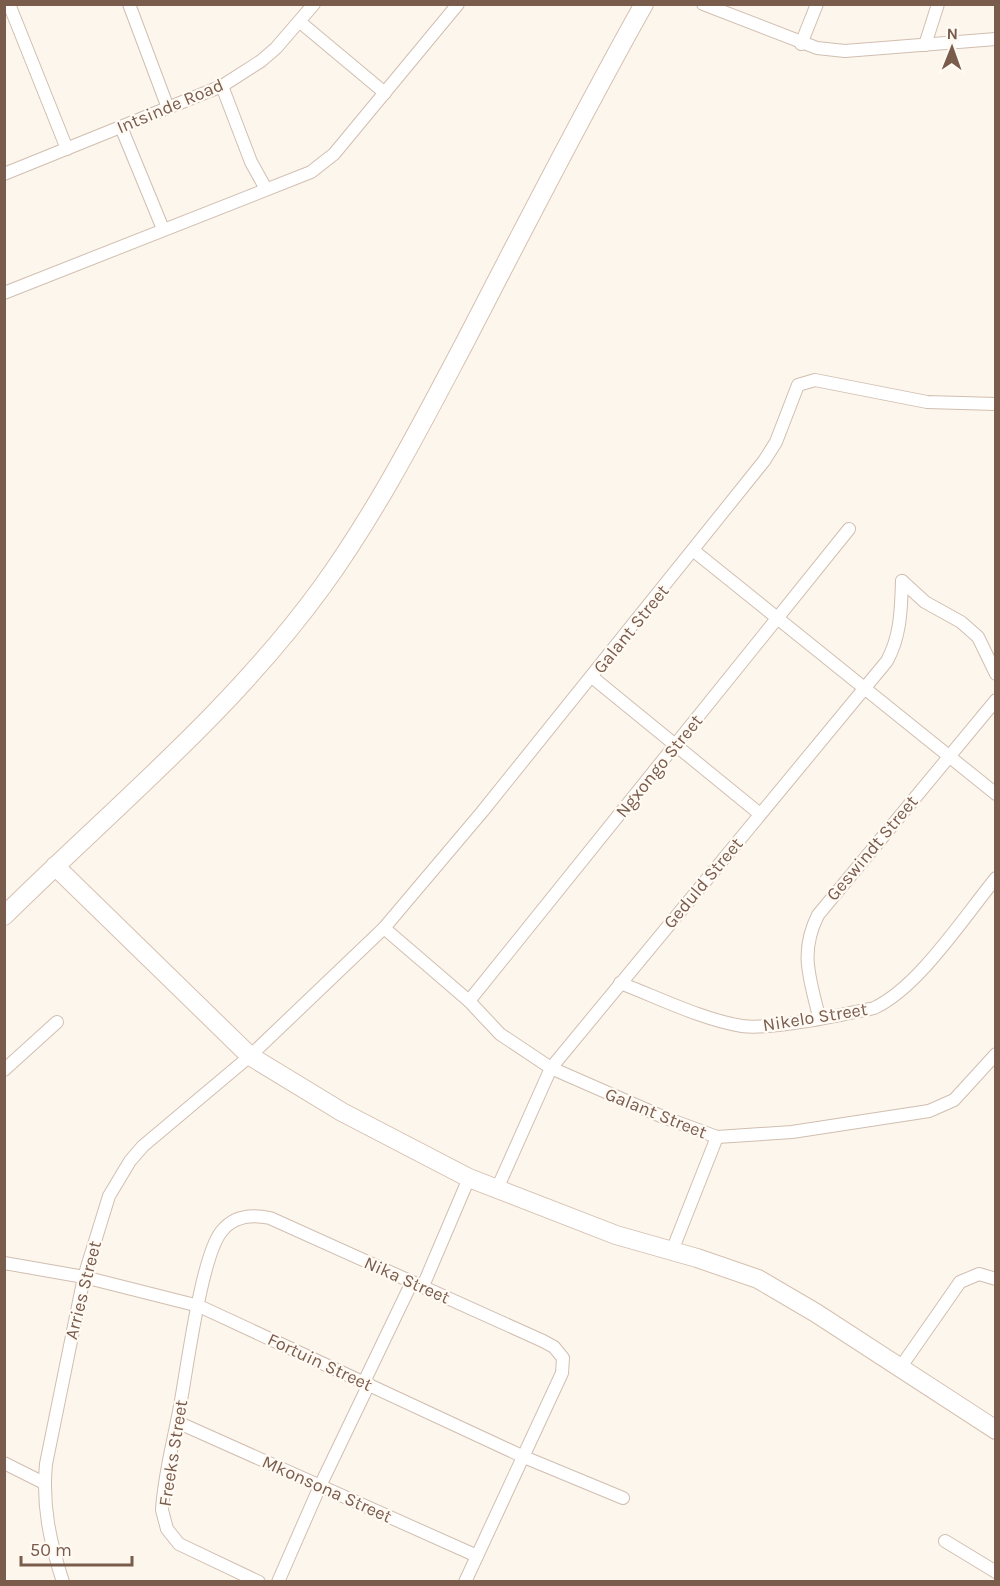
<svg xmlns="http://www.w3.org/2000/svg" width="1000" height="1586" viewBox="0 0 1000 1586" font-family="Karla,sans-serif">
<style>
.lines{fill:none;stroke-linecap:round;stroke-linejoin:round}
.street-casing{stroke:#d1beb0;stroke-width:14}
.secondary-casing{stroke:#d6c0b0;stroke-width:20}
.street{stroke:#fff;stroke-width:12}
.secondary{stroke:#fff;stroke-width:18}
.labels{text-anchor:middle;stroke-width:4.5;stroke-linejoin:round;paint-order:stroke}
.street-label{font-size:18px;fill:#7a5c4d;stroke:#fffaf3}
</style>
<rect width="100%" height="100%" fill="#fdf6ec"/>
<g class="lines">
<defs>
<g id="street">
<polyline points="9,4 67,149"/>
<polyline points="129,4 168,108"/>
<polyline points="703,4 817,48 845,51 996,39"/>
<polyline points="300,22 385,93"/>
<polyline points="801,44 817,4"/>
<polyline points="925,45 938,4"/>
<polyline points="222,86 251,162 266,189"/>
<polyline points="121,127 163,229"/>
<polyline points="4,174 222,86 261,61 276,48 314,4"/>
<polyline points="4,293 311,172 334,154 458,4"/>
<polyline points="694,551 996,794"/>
<polyline points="902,581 925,602 961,622 978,637 996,674"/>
<polyline points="592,677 760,814"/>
<polyline points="384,928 469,1001 500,1034 551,1068 663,1117 717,1137 792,1132 929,1111 954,1100 996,1054"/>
<path d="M 620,983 C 657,997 703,1020 742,1026 C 773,1030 841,1015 874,1008 C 918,988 964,917 996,878"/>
<polyline points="469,1001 849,529"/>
<path d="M 819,1017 C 810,978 799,953 818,915 L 996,700"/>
<polyline points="4,1070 57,1022"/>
<path d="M 497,1189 L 551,1068 L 887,661 C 901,635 901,609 902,581"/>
<polyline points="672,1251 717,1137"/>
<polyline points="4,1263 84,1277 199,1306 524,1457 623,1498"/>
<polyline points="423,1286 469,1178"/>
<polyline points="900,1368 960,1282 979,1274 996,1279"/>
<polyline points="364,1382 412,1282"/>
<polyline points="177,1422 477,1556"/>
<polyline points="4,1463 44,1483"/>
<polyline points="945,1541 996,1572"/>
<path d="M 63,1582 C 50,1542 42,1506 46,1464 L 84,1277 L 109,1196 L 130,1161 L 143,1146 L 250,1056 L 384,928 L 482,812 L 764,461 L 776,442 L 798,385 L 815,380 L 927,402 L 996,404"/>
<path d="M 259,1582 L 179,1544 L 167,1529 L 162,1510 C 164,1475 174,1440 180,1406 C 187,1369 201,1258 221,1232 C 233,1216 251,1214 270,1218 L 543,1341 L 554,1347 L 563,1358 L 562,1373 L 465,1582"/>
<polyline points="278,1582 320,1486 369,1384"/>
</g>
<g id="secondary">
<polyline points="55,866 250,1056 342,1112 469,1178 616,1235 697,1258 758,1279 816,1313 996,1430"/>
<path d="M 4,916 C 112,809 232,711 322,587 C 377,511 420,427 464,344 C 523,230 581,116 644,4"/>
</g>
</defs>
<use href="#street" class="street-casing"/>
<use href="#secondary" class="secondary-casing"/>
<use href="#street" class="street"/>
<use href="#secondary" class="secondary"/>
</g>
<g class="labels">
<g class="street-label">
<text transform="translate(170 106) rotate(-23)" y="6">Intsinde Road</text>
<text transform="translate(631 629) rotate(-51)" y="6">Galant Street</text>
<text transform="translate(659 766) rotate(-51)" y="6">Ngxongo Street</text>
<text transform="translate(872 848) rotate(-50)" y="6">Geswindt Street</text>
<text transform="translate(703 883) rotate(-50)" y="6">Geduld Street</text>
<text transform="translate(815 1017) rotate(-9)" y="6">Nikelo Street</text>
<text transform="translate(656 1113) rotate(22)" y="6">Galant Street</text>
<text transform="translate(407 1280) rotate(24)" y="6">Nika Street</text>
<text transform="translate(83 1290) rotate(-76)" y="6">Arries Street</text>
<text transform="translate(320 1362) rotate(25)" y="6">Fortuin Street</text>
<text transform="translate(173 1453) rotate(-81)" y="6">Freeks Street</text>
<text transform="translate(327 1489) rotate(24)" y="6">Mkonsona Street</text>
</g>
</g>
<rect width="1000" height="1586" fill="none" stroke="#7a5c4d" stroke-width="12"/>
<g transform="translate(952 48) rotate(1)" stroke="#fffaf3" stroke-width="4.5" paint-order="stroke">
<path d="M0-4.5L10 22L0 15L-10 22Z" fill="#7a5c4d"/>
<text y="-9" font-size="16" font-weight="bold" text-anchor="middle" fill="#7a5c4d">N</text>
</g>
<path d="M21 1556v9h111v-9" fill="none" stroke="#7a5c4d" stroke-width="3"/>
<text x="30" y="1556" font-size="18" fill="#7a5c4d" stroke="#fffaf3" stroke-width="4.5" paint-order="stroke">50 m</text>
</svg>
